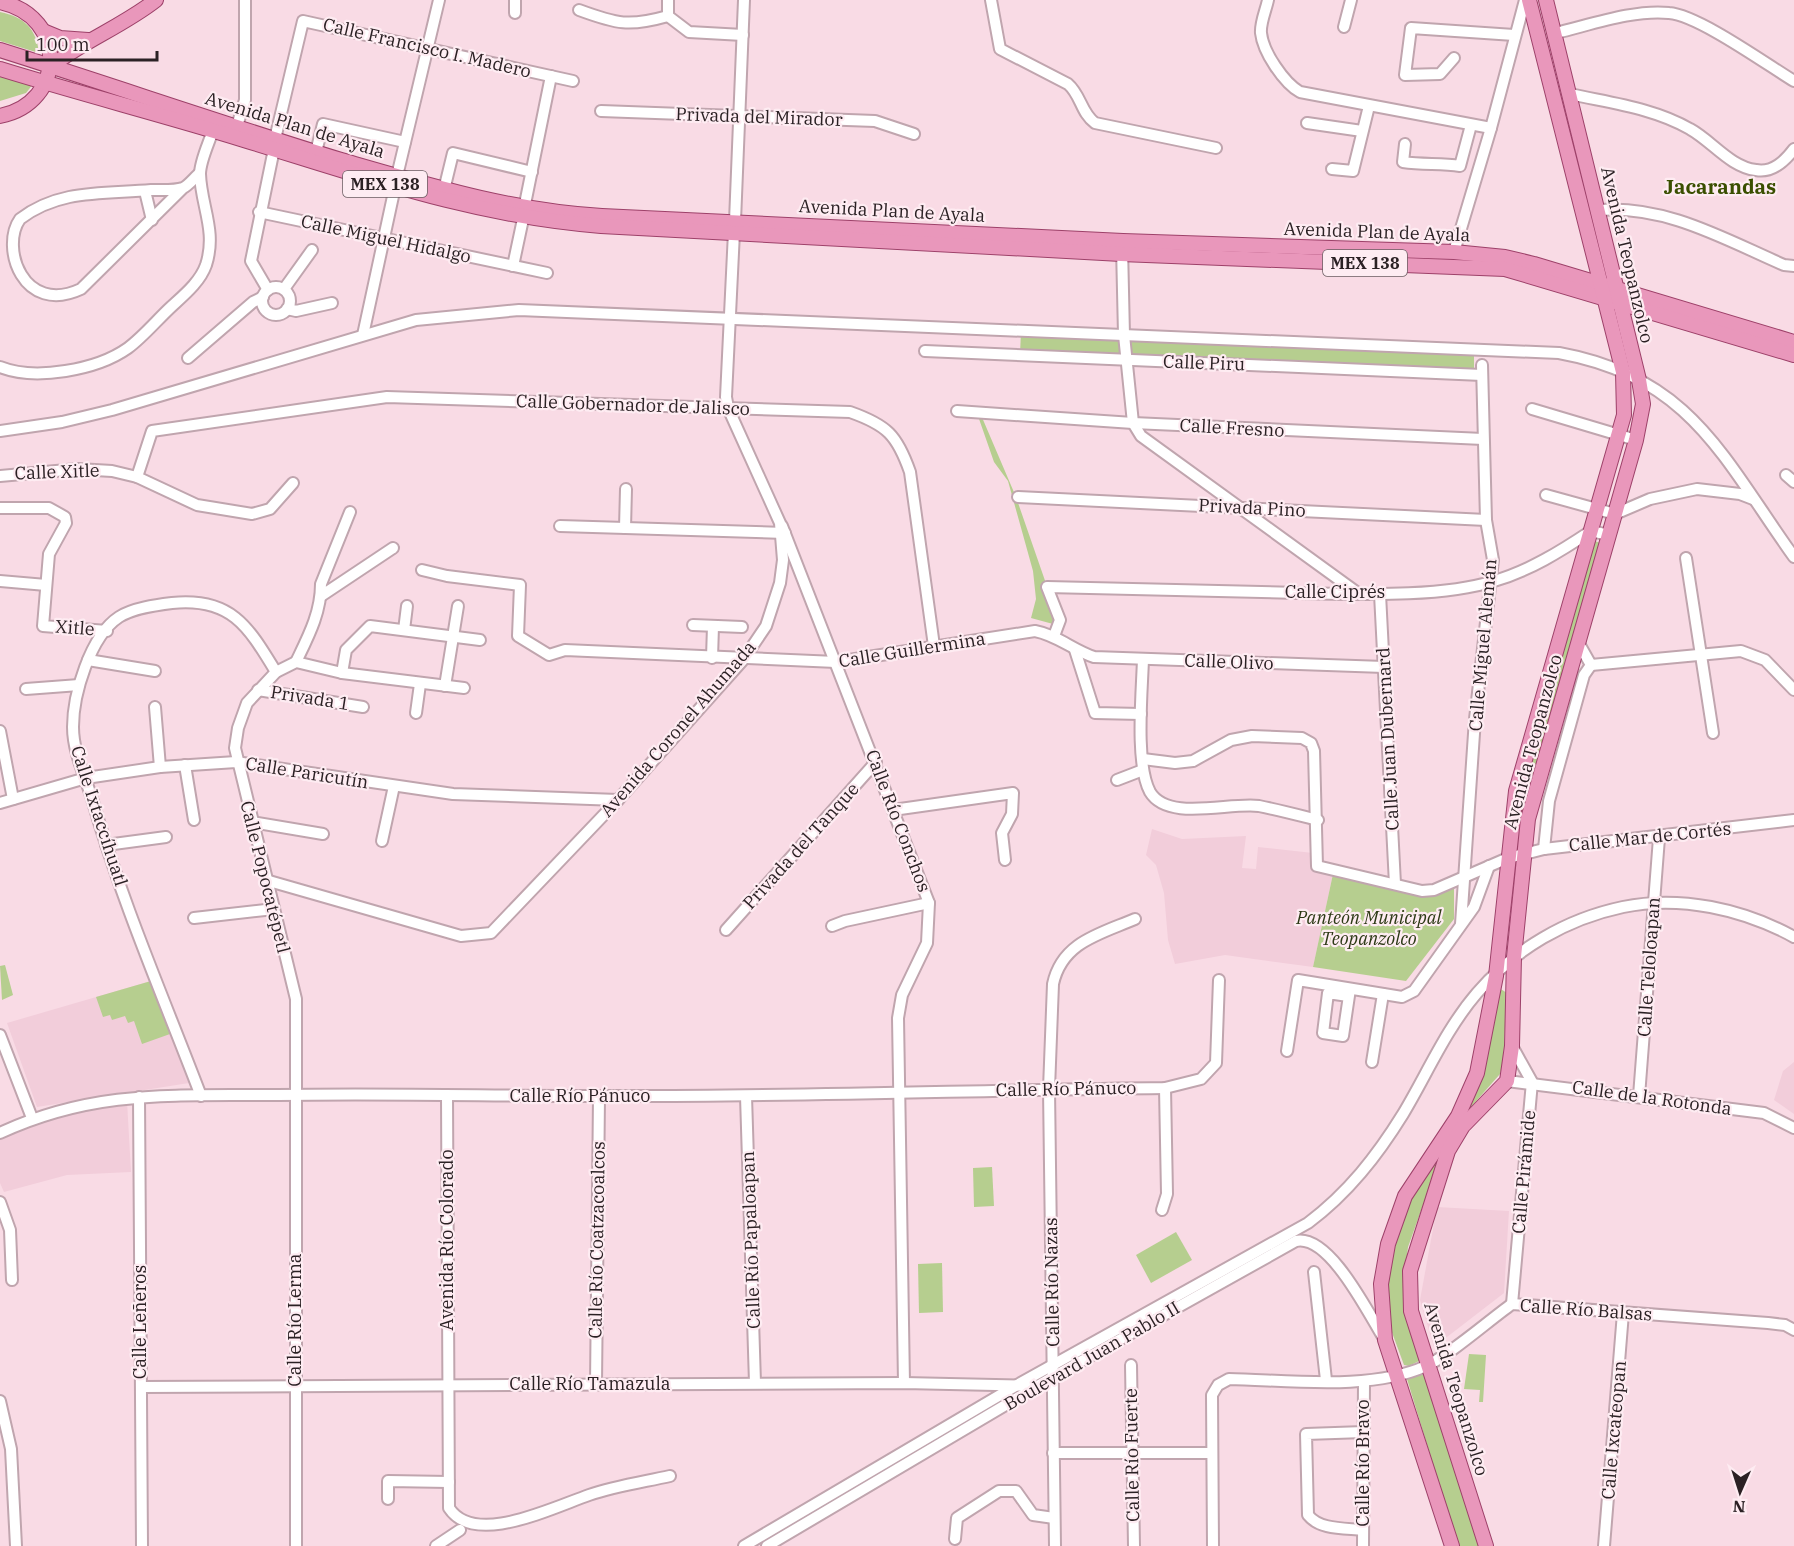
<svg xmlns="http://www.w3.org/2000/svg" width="1794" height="1546" viewBox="0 0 1794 1546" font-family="'IBM Plex Serif',serif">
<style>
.built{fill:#f2cdda}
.green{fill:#b6ce8f}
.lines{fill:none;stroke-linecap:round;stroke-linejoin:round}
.minor-casing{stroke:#c0a5ae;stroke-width:14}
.major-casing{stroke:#9d4169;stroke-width:16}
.minor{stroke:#fff;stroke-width:10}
.major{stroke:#e997bb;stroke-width:14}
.labels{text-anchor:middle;stroke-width:4.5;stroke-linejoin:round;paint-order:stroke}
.shield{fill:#feecf2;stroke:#6a5e62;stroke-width:1.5}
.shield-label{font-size:16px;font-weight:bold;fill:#2b2124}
.street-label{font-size:18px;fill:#2b2124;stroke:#feecf2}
.park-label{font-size:18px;font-style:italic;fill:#2c3915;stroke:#feecf2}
.neighbourhood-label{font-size:20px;font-weight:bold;fill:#3a4f00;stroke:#feecf2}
</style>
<rect width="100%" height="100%" fill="#f9dbe5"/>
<g class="built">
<polygon points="1152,829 1182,839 1246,836 1242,868 1256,869 1258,847 1313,853 1333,874 1313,967 1225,955 1175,964 1168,940 1164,893 1156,865 1146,855"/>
<polygon points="151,981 189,1083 37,1107 7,1023"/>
<polygon points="1794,1062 1794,1114 1774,1100 1783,1071"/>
<polygon points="127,1101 131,1172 67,1175 4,1192 0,1183 0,1140 64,1111"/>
<polygon points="1437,1207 1509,1211 1504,1293 1434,1347 1420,1300"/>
</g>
<g class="green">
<path d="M 0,12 C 24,17 36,28 39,53 L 0,41 Z"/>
<polygon points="0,74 33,84 26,93 0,101"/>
<polygon points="1021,331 1474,350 1474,375 1020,355"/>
<polygon points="981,415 1016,497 1059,621 1053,624 1031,618 1036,599 1033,571 1008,481 994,462 978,416"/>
<polygon points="1589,539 1606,545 1523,854 1508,858 1511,817"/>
<polygon points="1333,874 1420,892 1454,885 1454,919 1406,981 1313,967"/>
<polygon points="5,965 13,995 2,1000 0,966"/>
<polygon points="151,981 170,1034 142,1044 134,1021 128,1023 125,1016 112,1020 110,1015 103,1017 96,997"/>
<polygon points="1499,988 1507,993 1503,1063 1500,1074 1470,1108 1467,1106"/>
<polygon points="1447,1138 1408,1247 1406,1264 1421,1360 1409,1366 1404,1365 1390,1327 1386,1299 1391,1253 1409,1195"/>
<polygon points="992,1167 994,1206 974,1207 973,1168"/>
<polygon points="1176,1232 1192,1260 1151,1283 1136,1255"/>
<polygon points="942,1263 943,1312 919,1313 918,1264"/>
<polygon points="1469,1354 1486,1355 1483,1402 1479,1402 1480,1390 1464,1389"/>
<polygon points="1427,1368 1482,1546 1458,1546 1407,1379"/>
</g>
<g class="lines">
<defs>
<g id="minor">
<polyline points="515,0 515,13"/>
<polyline points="668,0 668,16"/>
<path d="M 991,0 L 1000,49 L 1068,84 C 1081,95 1081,113 1095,123 L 1216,148"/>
<path d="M 1268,0 C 1266,10 1260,23 1261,33 C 1263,52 1284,83 1300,92 L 1491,128"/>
<path d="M 579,10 C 617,24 629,27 668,16"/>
<polyline points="668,16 689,32 743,35"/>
<polyline points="1344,27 1351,0"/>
<path d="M 1556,33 C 1590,25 1635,9 1669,13 C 1698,15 1766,64 1794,81"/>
<polyline points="1454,58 1440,74 1405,75 1411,28 1514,35"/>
<path d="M 1570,94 C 1610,103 1654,108 1690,129 C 1712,141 1730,167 1756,170 C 1773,173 1785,161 1794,149"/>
<polyline points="601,111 875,121 914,134"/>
<polyline points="1307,123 1362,131"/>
<polyline points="237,126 245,100 245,0"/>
<polyline points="275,139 303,21 573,81"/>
<path d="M 1405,144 L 1403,162 C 1423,165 1441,163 1460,166 L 1471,125"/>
<polyline points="316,152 323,124 405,142"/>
<polyline points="1332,169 1353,171 1369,106"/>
<polyline points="397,176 439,0"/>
<path d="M 183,188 L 81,289 C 23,316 0,247 20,219 C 59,189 104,194 151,190 C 160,190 174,191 183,188 C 188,186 195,177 200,173"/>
<polyline points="444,190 453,153 532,172"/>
<polyline points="145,191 152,220"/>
<polyline points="524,209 551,76"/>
<path d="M 1599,210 C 1666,205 1724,239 1784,265 L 1794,266"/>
<polyline points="259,212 547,273"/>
<polyline points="735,221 744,0"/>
<polyline points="1122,247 1124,335 1133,423 1141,436 1359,594"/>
<polyline points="1454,252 1491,128 1525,0"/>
<polyline points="513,266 523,219"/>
<circle cx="276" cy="301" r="14"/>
<polyline points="284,289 312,250"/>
<polyline points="268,290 251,261 274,149"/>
<polyline points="287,309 296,311 332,303"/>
<polyline points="363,335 395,187"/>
<polyline points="925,351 1482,375"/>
<polyline points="188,358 253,302 263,297"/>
<path d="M 0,367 C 35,381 97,370 128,348 C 143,337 157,320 171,307 C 184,295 200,282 206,265 C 217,231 201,206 200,174 C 200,161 209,143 213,130"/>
<polyline points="1532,409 1636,440"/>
<polyline points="957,411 1133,423 1483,439"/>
<path d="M 0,431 L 62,422 L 112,410 L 416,320 L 519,310 L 1559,353 C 1691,377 1723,458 1794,557"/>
<polyline points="1786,475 1794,482"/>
<polyline points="0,476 78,469 112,471 137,477 197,505 252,514 270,509 293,483"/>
<path d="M 137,477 L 152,431 L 387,397 L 850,412 C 887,425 897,435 910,472 L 934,646"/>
<polyline points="1546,495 1615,514 1650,499 1697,489 1740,494 1753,499"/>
<polyline points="1018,497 1486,520"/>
<polyline points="0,508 49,508 65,517 66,523 49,554 43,626 107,631"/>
<polyline points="560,526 785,533"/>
<polyline points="782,526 929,903 927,943 902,995 898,1018 904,1383"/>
<polyline points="625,528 626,489"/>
<polyline points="1686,558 1713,733"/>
<path d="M 422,570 L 447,576 L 520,585 L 518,636 L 549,655 L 565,650 L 836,662 L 1035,631 C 1057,635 1073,650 1094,657 L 1384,667"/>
<polyline points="0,581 46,585"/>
<polyline points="1380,594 1395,884"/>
<polyline points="321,596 393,548"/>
<polyline points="693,625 742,627"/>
<polyline points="404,630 407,606"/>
<path d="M 1054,636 L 1060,620 L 1047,587 C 1131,589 1215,591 1299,593 C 1356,594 1440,598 1494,581 C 1529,571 1561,551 1591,531 L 1609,535"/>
<polyline points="1075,650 1095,713 1141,714"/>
<polyline points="712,658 713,626"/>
<path d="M 1143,659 C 1142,692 1135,764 1150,792 C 1168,822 1229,802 1259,806 C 1279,810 1298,815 1318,820"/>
<polyline points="88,660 155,671"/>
<path d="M 296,662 C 308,637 321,613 321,584 L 350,512"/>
<polyline points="1591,665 1741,651 1765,660 1794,690"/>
<polyline points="342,673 346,650 370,626 480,640"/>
<polyline points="445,686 458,606"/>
<polyline points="26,689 79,685"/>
<polyline points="258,690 363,707"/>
<polyline points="155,707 160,767"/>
<polyline points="416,713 420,684"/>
<polyline points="0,731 13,799"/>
<polyline points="1143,759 1175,763 1193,761 1231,740 1252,736 1302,738 1311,743 1314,751 1317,866 1422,891 1434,890 1508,858 1544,849 1794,820"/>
<polyline points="185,765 194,820"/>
<polyline points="1117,780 1143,770"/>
<polyline points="0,803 86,778 160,767 236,762 453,794 618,800"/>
<polyline points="893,810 1013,793 1012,814 1002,833 1005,860"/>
<polyline points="252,822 323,834"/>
<polyline points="382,841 394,786"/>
<polyline points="106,845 166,837"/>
<polyline points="1544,849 1549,801 1584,675 1591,665 1578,642"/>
<polyline points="269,881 461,936 491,933 618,800 743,660 766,626 780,583 783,560 780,523 728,408 726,397 734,232"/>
<polyline points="194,918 274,909"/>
<polyline points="1461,924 1475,719 1493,560 1486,520 1482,365"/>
<polyline points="832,926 845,921 929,903"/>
<polyline points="726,930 876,762"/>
<polyline points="1348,996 1328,993 1323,1033 1343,1036 1350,989"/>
<polyline points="0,1035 32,1118"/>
<polyline points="1287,1051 1298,980 1402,997 1414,991 1474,907 1489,866"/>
<polyline points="1372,1062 1383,994"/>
<polyline points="1507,1081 1764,1113 1794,1128"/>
<path d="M 447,1095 L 449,1508 C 474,1546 547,1510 589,1495 C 615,1486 643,1482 670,1476"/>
<path d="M 201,1096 C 164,999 122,902 93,802 C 86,778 73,753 73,727 C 73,695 90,636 119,617 C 133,608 156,605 172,603 C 231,597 248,626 276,672"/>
<polyline points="746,1096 755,1383"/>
<polyline points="1639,1096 1659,838"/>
<polyline points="139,1097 142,1546"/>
<path d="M 0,1133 C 95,1089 175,1096 277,1095 C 385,1093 492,1096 600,1096 C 789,1097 977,1090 1165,1088 L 1201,1079 L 1216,1063 L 1219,980"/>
<polyline points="0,1202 10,1230 12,1280"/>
<polyline points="1162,1210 1167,1194 1165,1088"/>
<polyline points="1314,1272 1326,1380"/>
<polyline points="1512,1304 1532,1082 1512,1046"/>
<polyline points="1131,1365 1134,1546"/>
<polyline points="596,1384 599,1097"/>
<polyline points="141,1387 904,1383 1039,1386"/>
<polyline points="0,1401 11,1449 16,1546"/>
<polyline points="1053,1453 1212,1453"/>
<polyline points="388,1499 388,1481 449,1482"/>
<path d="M 1363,1530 C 1344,1528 1320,1530 1308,1515 L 1306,1434 L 1364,1432"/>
<polyline points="955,1539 957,1518 999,1491 1016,1491 1033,1515 1054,1518"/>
<polyline points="296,1546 296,999 235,748 238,728 247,703 276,672 296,662 342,673 464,688"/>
<polyline points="436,1546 460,1530"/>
<path d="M 744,1546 L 1017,1385 L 1308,1223 C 1348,1193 1377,1156 1403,1114 C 1427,1074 1446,1029 1477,993 C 1515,949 1566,919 1623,907 C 1680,895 1743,909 1794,937"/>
<path d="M 767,1546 L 1053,1377 L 1296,1241 C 1330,1234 1369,1315 1385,1340"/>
<path d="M 1055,1546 L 1049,1089 L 1053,984 C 1062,942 1100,934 1135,919"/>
<path d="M 1213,1546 L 1212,1395 L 1218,1385 L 1229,1379 C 1288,1380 1371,1391 1426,1366 C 1450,1355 1488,1321 1512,1304 L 1768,1323 L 1785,1325 L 1794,1330"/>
<polyline points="1363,1546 1364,1381"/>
<polyline points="1604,1546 1623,1313"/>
</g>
<g id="major">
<path d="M 0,2 C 68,16 66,103 0,116"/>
<polyline points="43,31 60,38 88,40"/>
<path d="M 0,50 C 114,86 227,125 341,160 C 428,185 512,211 602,216 L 1123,241 L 1454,252 L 1505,257 L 1534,264 L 1794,342"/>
<path d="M 50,67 C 83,41 123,26 156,0"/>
<path d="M 0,69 C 81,94 163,115 244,140 C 365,177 473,216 601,226 L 1121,254 L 1505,269 L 1794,355"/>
<polyline points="1452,1546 1385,1340 1381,1284 1388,1244 1405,1196 1458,1116 1477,1073 1496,976 1516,791 1624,415 1623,372 1529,0"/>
<polyline points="1486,1546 1411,1311 1410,1271 1448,1151 1463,1126 1507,1081 1512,1046 1514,957 1528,819 1636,440 1643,404 1639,380 1546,0"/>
</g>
</defs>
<use href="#minor" class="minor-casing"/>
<use href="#major" class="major-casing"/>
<use href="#minor" class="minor"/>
<use href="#major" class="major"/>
</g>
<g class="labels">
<g class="shield">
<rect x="343" y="171" width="84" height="26" rx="4.5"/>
<rect x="1323" y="250" width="84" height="26" rx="4.5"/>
</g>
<g class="shield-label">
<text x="385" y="190">MEX 138</text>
<text x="1365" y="269">MEX 138</text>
</g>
<g class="street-label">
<text transform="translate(427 48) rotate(13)" y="6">Calle Francisco I. Madero</text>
<text transform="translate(759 117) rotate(2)" y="6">Privada del Mirador</text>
<text transform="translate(295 125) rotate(17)" y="6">Avenida Plan de Ayala</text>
<text transform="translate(892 211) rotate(3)" y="6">Avenida Plan de Ayala</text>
<text transform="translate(1377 232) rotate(2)" y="6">Avenida Plan de Ayala</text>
<text transform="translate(386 239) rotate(12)" y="6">Calle Miguel Hidalgo</text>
<text transform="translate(1627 255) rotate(77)" y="6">Avenida Teopanzolco</text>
<text transform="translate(1204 363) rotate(2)" y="6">Calle Piru</text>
<text transform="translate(633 405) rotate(2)" y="6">Calle Gobernador de Jalisco</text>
<text transform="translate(1232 428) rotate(3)" y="6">Calle Fresno</text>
<text transform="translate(57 472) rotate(-2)" y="6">Calle Xitle</text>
<text transform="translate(1252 508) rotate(3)" y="6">Privada Pino</text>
<text x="1335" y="598">Calle Ciprés</text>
<text transform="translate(75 628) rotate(4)" y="6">Xitle</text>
<text transform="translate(1483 645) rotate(-85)" y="6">Calle Miguel Alemán</text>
<text transform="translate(912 650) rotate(-9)" y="6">Calle Guillermina</text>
<text transform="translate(1229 662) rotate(2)" y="6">Calle Olivo</text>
<text transform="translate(310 698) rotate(9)" y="6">Privada 1</text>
<text transform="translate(678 729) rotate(-49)" y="6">Avenida Coronel Ahumada</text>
<text transform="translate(1388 739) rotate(-93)" y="6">Calle Juan Dubernard</text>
<text transform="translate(1533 742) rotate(-75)" y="6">Avenida Teopanzolco</text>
<text transform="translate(307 773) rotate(9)" y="6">Calle Paricutín</text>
<text transform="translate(99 816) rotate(72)" y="6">Calle Ixtaccíhuatl</text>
<text transform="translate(898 821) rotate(69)" y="6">Calle Río Conchos</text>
<text transform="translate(1650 837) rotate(-6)" y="6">Calle Mar de Cortés</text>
<text transform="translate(801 846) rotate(-48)" y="6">Privada del Tanque</text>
<text transform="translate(265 877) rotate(76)" y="6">Calle Popocatépetl</text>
<text transform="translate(1649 967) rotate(-86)" y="6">Calle Teloloapan</text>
<text transform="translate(1066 1089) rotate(-1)" y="6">Calle Río Pánuco</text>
<text x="580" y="1102">Calle Río Pánuco</text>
<text transform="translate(1652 1098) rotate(8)" y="6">Calle de la Rotonda</text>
<text transform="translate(1524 1172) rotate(-85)" y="6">Calle Pirámide</text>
<text transform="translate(447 1240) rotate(-90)" y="6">Avenida Río Colorado</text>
<text transform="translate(597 1240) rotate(-89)" y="6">Calle Río Coatzacoalcos</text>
<text transform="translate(751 1240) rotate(-92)" y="6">Calle Río Papaloapan</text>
<text transform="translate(1052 1282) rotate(-91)" y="6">Calle Río Nazas</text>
<text transform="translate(1586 1310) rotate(4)" y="6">Calle Río Balsas</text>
<text transform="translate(295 1320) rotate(-90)" y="6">Calle Río Lerma</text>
<text transform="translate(140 1322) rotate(-90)" y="6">Calle Leñeros</text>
<text transform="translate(1092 1356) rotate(-30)" y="6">Boulevard Juan Pablo II</text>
<text x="590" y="1390">Calle Río Tamazula</text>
<text transform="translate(1456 1389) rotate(73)" y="6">Avenida Teopanzolco</text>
<text transform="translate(1614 1430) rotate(-85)" y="6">Calle Ixcateopan</text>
<text transform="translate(1132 1455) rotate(-91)" y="6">Calle Río Fuerte</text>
<text transform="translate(1363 1463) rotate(-90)" y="6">Calle Río Bravo</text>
</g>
<g class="park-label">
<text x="1369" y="924">Panteón Municipal<tspan x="1369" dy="21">Teopanzolco</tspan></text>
</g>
<g class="neighbourhood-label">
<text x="1720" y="194">Jacarandas</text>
</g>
</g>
<g transform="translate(1740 1492) rotate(183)" stroke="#feecf2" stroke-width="4.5" paint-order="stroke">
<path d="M0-4.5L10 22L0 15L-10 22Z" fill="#2b2124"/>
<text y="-9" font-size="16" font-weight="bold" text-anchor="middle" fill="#2b2124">N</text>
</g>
<path d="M27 51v9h130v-9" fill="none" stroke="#2b2124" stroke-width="3"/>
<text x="36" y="51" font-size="18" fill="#2b2124" stroke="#feecf2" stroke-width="4.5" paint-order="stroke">100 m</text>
</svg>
